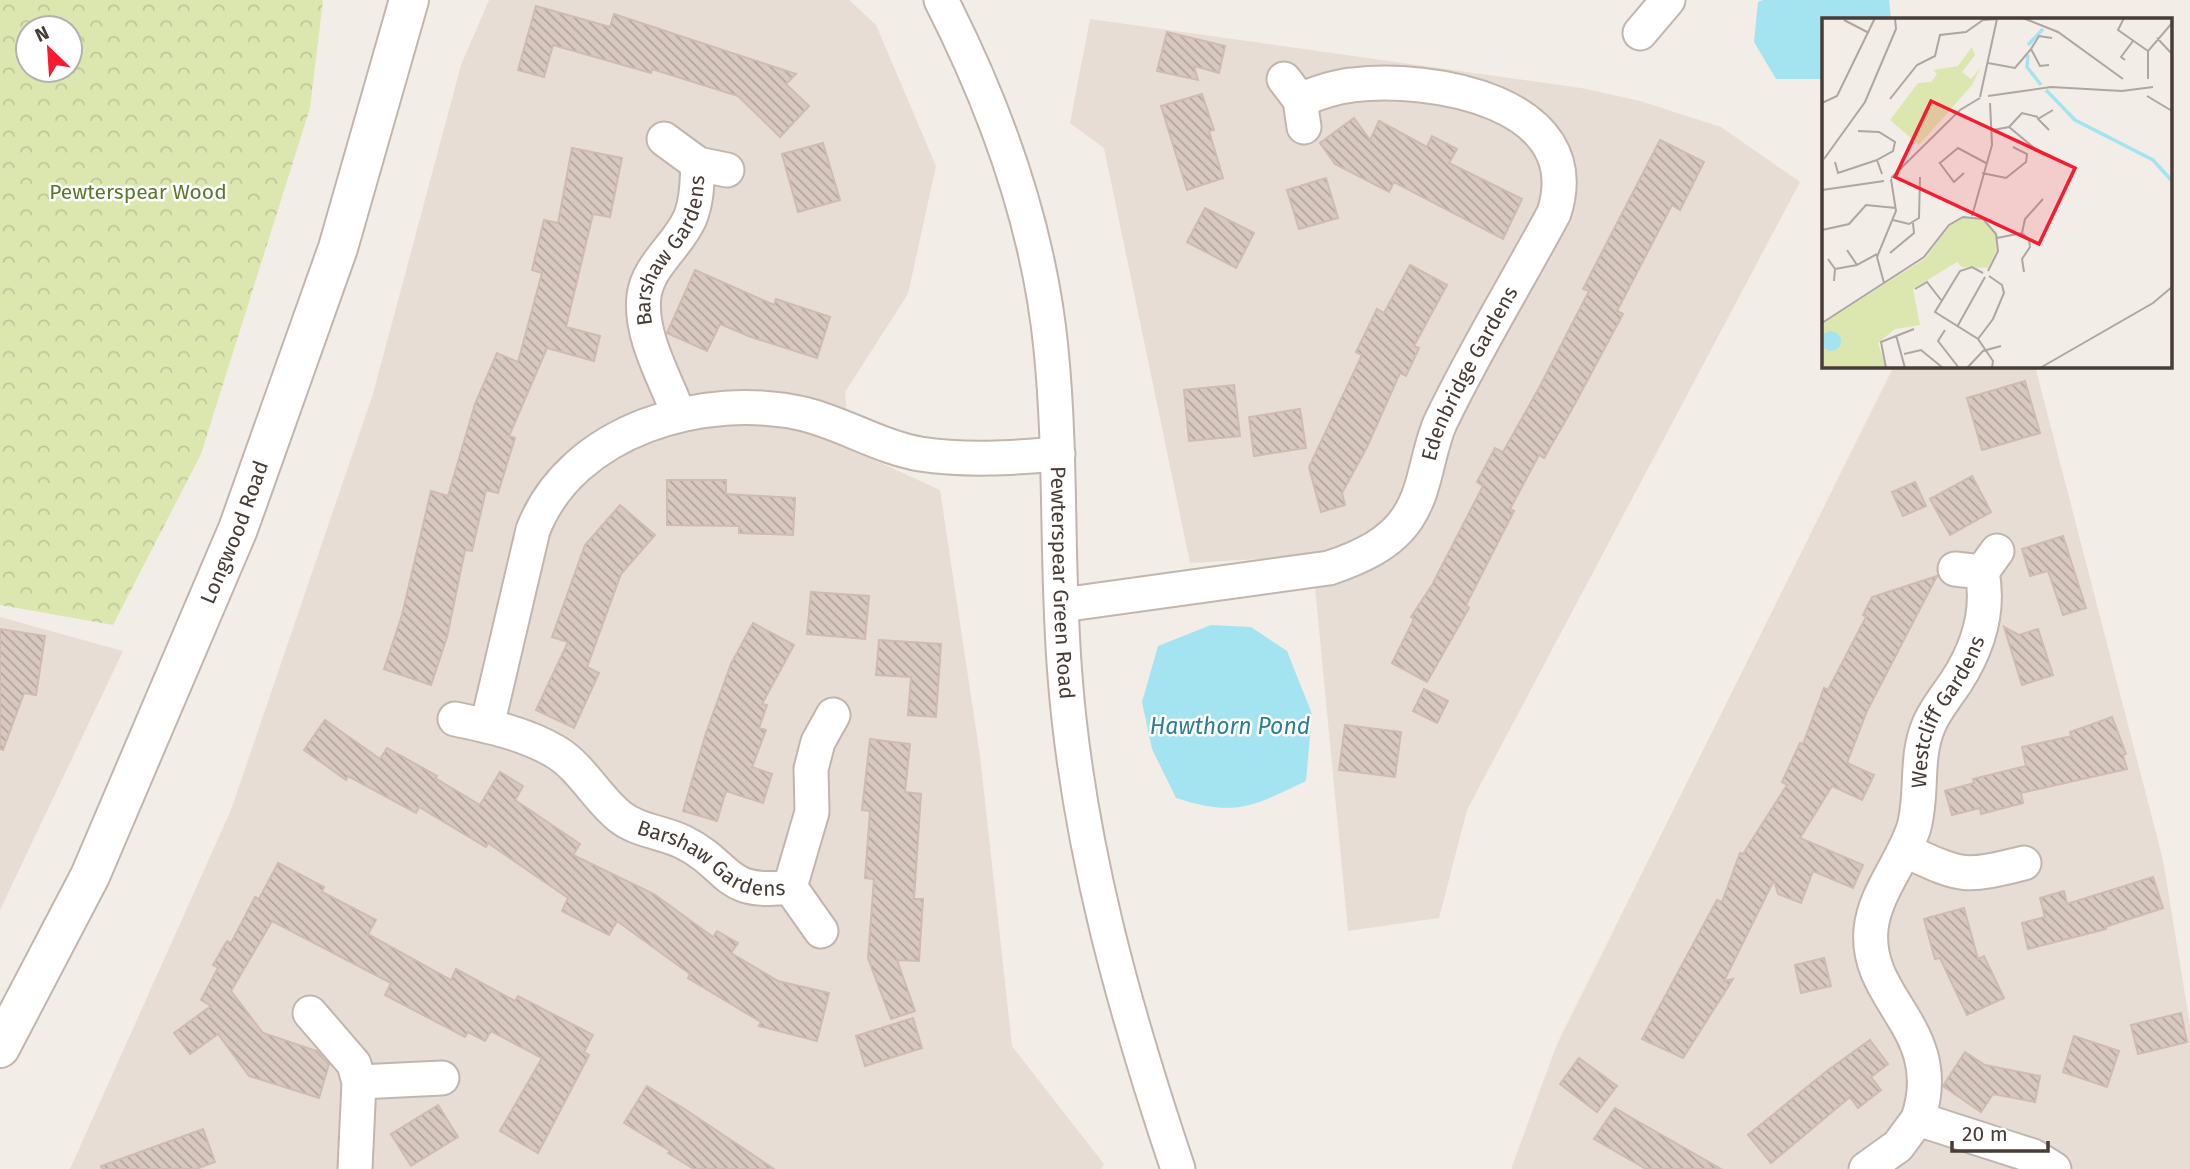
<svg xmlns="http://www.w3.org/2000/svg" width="2190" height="1169" viewBox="0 0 2190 1169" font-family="'Fira Sans',sans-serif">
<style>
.residential{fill:#e7ddd5}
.forest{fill:url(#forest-crowns);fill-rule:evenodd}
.water{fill:#a4e3f0}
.building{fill:url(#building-back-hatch);stroke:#d0bbb0;stroke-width:2}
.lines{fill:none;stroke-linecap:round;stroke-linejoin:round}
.minor-casing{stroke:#c2b5ad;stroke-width:37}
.tertiary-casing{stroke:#c2b5ad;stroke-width:42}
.minor{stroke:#fff;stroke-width:33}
.tertiary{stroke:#fff;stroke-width:38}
.labels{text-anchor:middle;stroke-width:5;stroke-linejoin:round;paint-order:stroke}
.park-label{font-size:21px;fill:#5b782a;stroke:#fff}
.street-label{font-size:21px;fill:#473c36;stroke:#fff}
.water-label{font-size:23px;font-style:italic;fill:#2a7f92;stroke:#fff}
.inset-river{fill:none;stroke:#a4e3f0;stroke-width:3.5}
.inset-road{fill:none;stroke:#aea6a0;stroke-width:2}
.view{fill:#f81a2f;fill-opacity:0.15;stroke:#f81a2f;stroke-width:3.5}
.inset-edge{fill:none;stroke:#473c36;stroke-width:3.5}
</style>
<defs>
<pattern id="forest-crowns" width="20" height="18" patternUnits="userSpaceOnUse" patternTransform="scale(1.75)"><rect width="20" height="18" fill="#dce7b0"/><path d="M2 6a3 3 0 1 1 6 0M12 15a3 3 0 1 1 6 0" fill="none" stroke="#bec798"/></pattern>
<pattern id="building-back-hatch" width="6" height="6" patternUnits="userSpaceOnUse" patternTransform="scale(1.75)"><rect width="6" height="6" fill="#d8c8c0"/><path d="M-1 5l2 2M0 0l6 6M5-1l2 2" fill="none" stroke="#b1a49d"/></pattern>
</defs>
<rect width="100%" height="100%" fill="#f3ede7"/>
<g class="residential">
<polygon points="489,0 849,0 876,25 936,166 908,294 845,392 850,449 940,490 980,756 1012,1046 1104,1164 1101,1169 70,1169 231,810 373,394 461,65"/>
<polygon points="1090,19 1581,88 1640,101 1721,127 1800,182 1467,810 1439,918 1348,931 1312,556 1190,563 1104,148 1070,123"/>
<polygon points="1913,366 2035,366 2163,860 2190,1025 2190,1169 1511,1169 1557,1044 1893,368"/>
<polygon points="0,617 123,651 0,910"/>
</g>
<path class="forest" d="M 0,0 L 323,0 L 310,108 L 201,454 L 113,625 L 0,605 ZM 28,28 L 70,28 L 70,70 L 28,70 Z"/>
<g class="water">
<polygon points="1763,0 1889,0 1891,19 1824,19 1824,79 1776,79 1754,42 1758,2"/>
<path d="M 1211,625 L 1251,627 L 1287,651 L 1312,714 L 1306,781 C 1252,807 1235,817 1176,798 L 1152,749 L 1142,702 L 1158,646 Z"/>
</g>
<g class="building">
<polygon points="536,6 610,27 614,14 796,74 786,84 809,106 780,137 738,96 652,69 651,73 553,45 544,77 518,70"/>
<polygon points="1167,32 1225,46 1219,73 1194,66 1198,80 1157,71"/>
<polygon points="1202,94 1214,130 1209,131 1223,178 1187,190 1161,106"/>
<polygon points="1354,118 1370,140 1379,121 1427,147 1432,136 1457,149 1449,163 1522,199 1503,239 1394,182 1389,192 1335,164 1320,143"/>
<polygon points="1660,140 1704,162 1680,210 1672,205 1617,311 1623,314 1571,411 1544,458 1539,455 1510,509 1514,511 1466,605 1469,608 1427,682 1392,663 1414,619 1411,617 1432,585 1467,517 1483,486 1477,482 1495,448 1503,452 1539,388 1589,291 1583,289"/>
<polygon points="823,143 840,200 798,212 782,154"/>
<polygon points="572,148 622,158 610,217 593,214 566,327 600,336 594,361 547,348 509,436 515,438 498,493 486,490 472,551 465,550 447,637 431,685 384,669 402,615 431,491 448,496 475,404 497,353 518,362 542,273 532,270 544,220 558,223"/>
<polygon points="1326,178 1338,218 1299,229 1287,190"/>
<polygon points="1205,208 1254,233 1236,268 1187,242"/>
<polygon points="1410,265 1447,285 1414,346 1419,348 1406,376 1400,373 1367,447 1342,493 1345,505 1321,512 1309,467 1362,355 1356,352 1377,309 1384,313"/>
<polygon points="695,270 774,305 776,299 830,317 817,358 751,337 720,324 707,351 667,333"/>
<polygon points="2025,381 2040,433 1982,450 1967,398"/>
<polygon points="1234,385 1240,436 1189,441 1184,390"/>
<polygon points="1300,409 1306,448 1254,456 1249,417"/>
<polygon points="1972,476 1991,512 1950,535 1930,499"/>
<polygon points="667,480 726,480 726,494 795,498 793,535 739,533 739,526 667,525"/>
<polygon points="1915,482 1926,506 1903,516 1892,492"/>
<polygon points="620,505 655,535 621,574 587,667 599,673 574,728 536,710 568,642 552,637 585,545"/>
<polygon points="2063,536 2086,608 2063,615 2048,571 2030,576 2022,549"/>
<polygon points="1937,576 1867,711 1847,763 1874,775 1862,800 1832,786 1800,838 1863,865 1853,888 1813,871 1801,903 1778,894 1774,880 1724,981 1733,979 1683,1058 1642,1039 1717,900 1722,902 1740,853 1743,854 1787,785 1782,782 1800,743 1803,744 1824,688 1828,690 1866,617 1863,615 1872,597"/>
<polygon points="811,592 869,596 865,639 807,634"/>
<polygon points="753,623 794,645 762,704 767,705 759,728 766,730 752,767 772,774 763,803 726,791 717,821 683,811 706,733 731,664"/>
<polygon points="2004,627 2019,635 2038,629 2053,675 2022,685"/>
<polygon points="0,629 45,636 36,695 24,693 3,750 0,749"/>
<polygon points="879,640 941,644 936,717 908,715 911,677 876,675"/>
<polygon points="1424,689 1448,701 1437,723 1413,711"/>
<polygon points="2112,717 2126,754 2123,755 2127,769 2021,793 2023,803 1981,814 1980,808 1952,815 1945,791 1974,783 1973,779 2026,766 2022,747 2072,736 2070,732"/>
<polygon points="325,720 380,759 387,748 437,776 435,778 480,805 500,772 523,786 515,800 580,844 573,855 654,894 713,937 717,931 738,943 731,953 778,981 829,993 817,1041 759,1026 761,1022 688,978 690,974 617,921 609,935 562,911 568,898 488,843 486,847 419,807 416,813 348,776 346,780 304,750"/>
<polygon points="1345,725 1401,732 1395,777 1339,770"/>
<polygon points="870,739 910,744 905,792 921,794 914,899 923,899 919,961 897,960 915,1011 891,1019 868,958 874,879 865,878 870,811 862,810"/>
<polygon points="278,863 324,887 322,892 376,920 368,934 451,980 456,969 515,1001 518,996 593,1035 584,1052 589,1055 538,1153 500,1131 542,1058 491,1031 485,1041 468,1032 465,1037 385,995 391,983 272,921 231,991 263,1033 317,1051 329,1064 319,1098 249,1076 218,1034 190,1054 174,1033 211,1006 201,1000 218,968 213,965 227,941 231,943 255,897 259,899"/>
<polygon points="2153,877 2163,908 2105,927 2106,929 2028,949 2022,923 2045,917 2040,898 2064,891 2067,904"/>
<polygon points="1964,908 1978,959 1984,956 2004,998 1967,1015 1940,958 1935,959 1924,919"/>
<polygon points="1824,958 1831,986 1801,993 1795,965"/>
<polygon points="2181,1013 2187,1042 2138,1054 2131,1025"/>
<polygon points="913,1018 922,1048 865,1066 856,1036"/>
<polygon points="2074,1036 2119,1051 2107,1087 2063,1072"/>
<polygon points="1870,1040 1888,1064 1871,1077 1881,1090 1858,1108 1850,1097 1771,1163 1748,1135 1828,1070"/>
<polygon points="1965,1052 1985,1065 2040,1076 2035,1102 1993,1094 1981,1112 1943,1086"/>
<polygon points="1579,1058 1617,1086 1597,1112 1560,1084"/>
<polygon points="647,1086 683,1108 774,1169 694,1169 668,1153 670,1151 624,1123"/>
<polygon points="438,1105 458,1137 411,1166 391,1134"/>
<polygon points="1615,1108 1632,1118 1721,1169 1646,1169 1594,1139"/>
<polygon points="203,1129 215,1162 196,1169 102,1169 101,1166"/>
</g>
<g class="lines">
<defs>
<g id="minor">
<path id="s1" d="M 941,0 C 997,110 1039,226 1051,349 C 1062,458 1056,567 1065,676 C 1078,845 1124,1009 1178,1169"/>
<polyline points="1640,33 1668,0"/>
<polyline points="1284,79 1300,100 1304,127"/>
<polyline points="664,139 698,164 727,170"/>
<path id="s2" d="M 679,415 C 666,380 639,335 644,296 C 648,265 678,246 690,218 C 697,201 697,182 698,164"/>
<polyline points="1955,569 1982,572 1997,551"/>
<path id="s3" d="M 1062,605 L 1329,568 C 1359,558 1391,544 1408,517 C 1427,488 1427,451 1441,421 C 1475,350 1517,282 1554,213 C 1590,101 1429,75 1352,85 C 1333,87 1317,93 1300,100"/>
<path id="s4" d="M 455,719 C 489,726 526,734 556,752 C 581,767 596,797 619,816 C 637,831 663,832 683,842 C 732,866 722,896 790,887 L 812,812 L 811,769 L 818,742 L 833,715"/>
<path d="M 487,726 L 533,530 C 572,429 705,391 804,414 C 844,424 880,447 920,454 C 966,461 1011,458 1058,454"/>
<path d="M 1906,851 C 1963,877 1963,878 2024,863"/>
<polyline points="790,887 821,931"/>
<polyline points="310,1013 354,1064 359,1082 355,1169"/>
<polyline points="359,1082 442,1078"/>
<path id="s5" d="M 1918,1119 C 1948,1029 1864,1001 1871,929 C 1875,892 1903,862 1914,827 C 1923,794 1915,759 1928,727 C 1934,711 1946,697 1956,682 C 1978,648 1990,612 1982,572"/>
<polyline points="1866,1169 1898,1146 1918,1119 2033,1156 2054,1169"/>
</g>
<g id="tertiary">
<path id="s6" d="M 0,1048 L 90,876 L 238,529 L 338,248 L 409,0"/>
</g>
</defs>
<use href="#minor" class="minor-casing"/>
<use href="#tertiary" class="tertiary-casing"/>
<use href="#minor" class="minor"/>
<use href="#tertiary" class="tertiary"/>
</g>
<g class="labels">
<g class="park-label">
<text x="138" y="199">Pewterspear Wood</text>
</g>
<g class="street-label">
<text dy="7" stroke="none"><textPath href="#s2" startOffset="178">Barshaw Gardens</textPath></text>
<text dy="7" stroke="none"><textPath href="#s3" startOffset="522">Edenbridge Gardens</textPath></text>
<text dy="7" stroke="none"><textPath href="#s6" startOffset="567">Longwood Road</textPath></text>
<text dy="7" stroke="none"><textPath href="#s1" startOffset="602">Pewterspear Green Road</textPath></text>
<text dy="7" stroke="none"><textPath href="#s5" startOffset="436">Westcliff Gardens</textPath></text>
<text dy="7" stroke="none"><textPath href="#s4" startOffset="301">Barshaw Gardens</textPath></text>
</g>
<g class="water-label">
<text x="1230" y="734">Hawthorn Pond</text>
</g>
</g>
<g transform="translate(1822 18)">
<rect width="350" height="350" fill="#f3ede7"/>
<path d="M 150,29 L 153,37 L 140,54 L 149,61 L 159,49 L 150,67 L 97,127 L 68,102 L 96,65 L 109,64 L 115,56 L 111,52 L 136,48 ZM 143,199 L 158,200 L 176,218 L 176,229 L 166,250 L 140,249 L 135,244 L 91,271 L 98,307 L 73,311 L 56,325 L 64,350 L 0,350 L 0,306 L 104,240 L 128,207 Z" fill="#dce7b0"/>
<path d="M 152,211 L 167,224 L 148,245 L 132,232 ZM 50,324 L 57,350 L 35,350 L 30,329 Z" fill="#dce7b0"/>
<path d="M-1 323a10 10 0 1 1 20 0a10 10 0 1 1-20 0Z" fill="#a4e3f0"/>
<path class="inset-river" d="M 206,27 L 221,11M 206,37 L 205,49 L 219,67M 224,72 L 253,102 L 331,142 L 350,163"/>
<path class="inset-road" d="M 201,0 L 236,14 L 301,61M 302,0 L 296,12 L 326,33M 22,2 L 47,15M 335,20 L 350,36M 209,31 L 217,18 L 230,20M 303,42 L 299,39 L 311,23M 166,45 L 193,50 L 209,31 L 218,48 L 227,47M 326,61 L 326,33 L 350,5M 166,78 L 229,69 L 300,73 L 331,69M 325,78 L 350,93M 158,79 L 175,1M 68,81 L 95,47 L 113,38 L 118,17 L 144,14 L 161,2 L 175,1M 0,85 L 15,78 L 53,0M 187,109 L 217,134M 171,112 L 187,109 L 200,95 L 216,99M 227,112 L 216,101 L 231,92M 36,113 L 57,114 L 73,124 L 71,133 L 55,142 L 60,156M 2,141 L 43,84 L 74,11 L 73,0M 13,144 L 16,155 L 55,142M 117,144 L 132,164 L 142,155M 118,145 L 136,130 L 164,145M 160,155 L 184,160 L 204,144 L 205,136 L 191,129M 69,160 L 138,92 L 158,80M 0,172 L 62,163M 150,198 L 170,127 L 168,85M 71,202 L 87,206 L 97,200 L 98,159M 0,212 L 27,206 L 44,187 L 74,190M 200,215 L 203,201 L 221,181M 175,220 L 200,215 L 207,221 L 208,229 L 200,241 L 202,254M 25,232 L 35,247 L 55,236M 68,235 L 92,215 L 91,205M 6,241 L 13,251 L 12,263M 13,251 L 35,247M 161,255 L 150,249 L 138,253 L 113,294 L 156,321 L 171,343 L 170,350M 62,265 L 55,239 L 74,193 L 69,161M 93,271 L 105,264 L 119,282M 0,305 L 102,239 L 127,207 L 141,199 L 161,201 L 174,216 L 176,233 L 166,253M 135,309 L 163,259M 123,312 L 116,323 L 137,350M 74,317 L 83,350M 156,321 L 171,301 L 182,275 L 180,267 L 167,258M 82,336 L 99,332 L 121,350M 64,350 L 59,324 L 92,311M 145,350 L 161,333 L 179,328M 218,350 L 331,285 L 350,269"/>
<path class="view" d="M 109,83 L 253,150 L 217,226 L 73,159 Z"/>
<rect width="350" height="350" class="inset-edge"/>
</g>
<g transform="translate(49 49) rotate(335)"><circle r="33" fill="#ffffff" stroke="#b5b1af" stroke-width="2"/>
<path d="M0-5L12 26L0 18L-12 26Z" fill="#f81a2f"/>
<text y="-10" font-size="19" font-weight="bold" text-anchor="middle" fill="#473c36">N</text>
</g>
<path d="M1952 1141v10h96v-10" fill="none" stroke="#473c36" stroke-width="3.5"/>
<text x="1962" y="1141" font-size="21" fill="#473c36" stroke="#ffffff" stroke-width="5" paint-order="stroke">20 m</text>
</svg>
